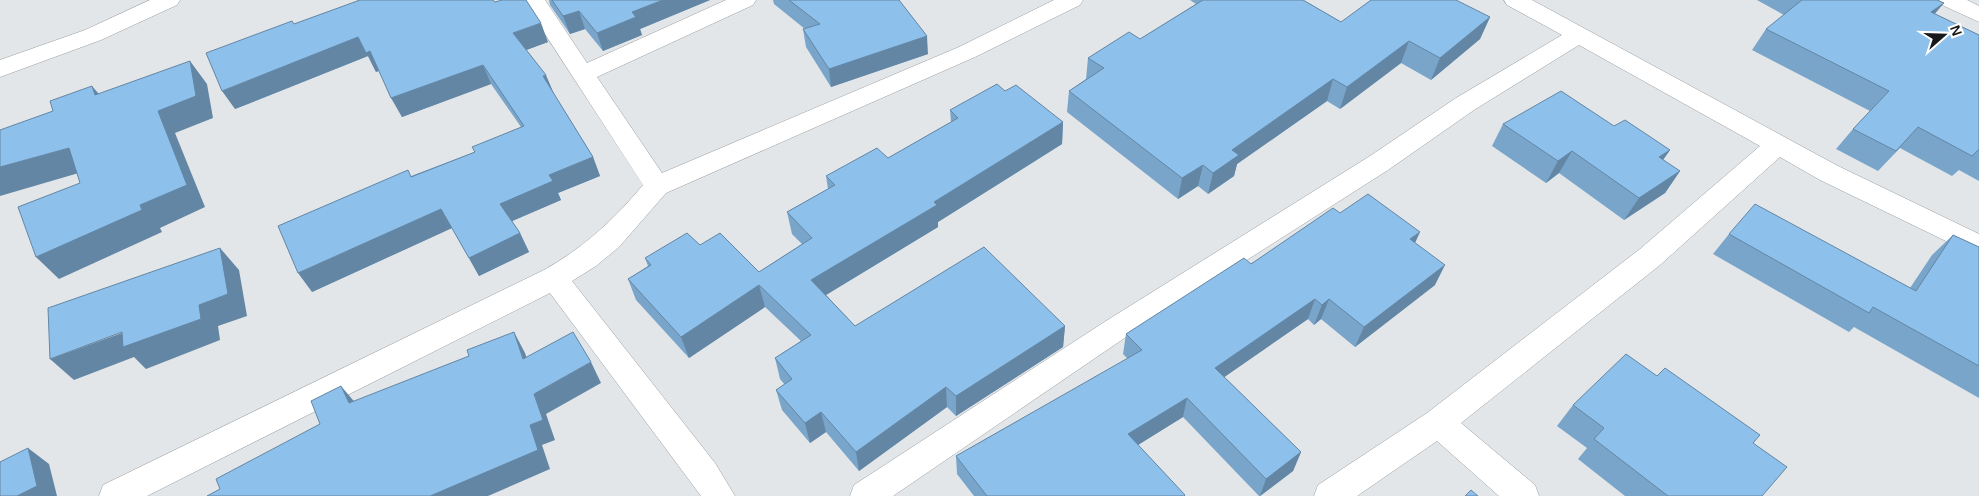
<svg xmlns="http://www.w3.org/2000/svg" width="1979" height="496" viewBox="0 0 1979 496" font-family="Arial,sans-serif">
<style>
.lines{fill:none;stroke-linecap:round;stroke-linejoin:round}
.minor-casing{stroke:#9a9ea1;stroke-width:1}
.minor{fill:#fff;fill-rule:evenodd}
.wall{fill:#79a5ca}
.shaded-wall{fill:#6386a4}
.building{fill:#8dc0eb;stroke:#6386a4}
</style>
<rect width="100%" height="100%" fill="#e3e6e9"/>
<g class="lines">
<defs>
<g id="minor">
<polygon points="150,0 180,0 177,5 101,40 0,77 0,60 85,30"/>
<path d="M 523,0 L 545,0 L 587,63 L 726,0 L 756,0 L 753,5 L 597,77 L 662,173 L 959,47 L 1054,0 L 1083,0 L 1080,5 L 975,57 L 666,193 L 619,247 L 596,266 L 572,281 L 715,463 L 735,496 L 701,496 L 550,293 L 147,496 L 99,496 L 103,485 L 544,270 C 583,248 614,220 643,185 Z"/>
<polygon points="1504,0 1532,0 1838,166 1979,234 1979,257 1820,180 1780,157 1660,265 1461,423 1535,485 1539,496 1499,496 1437,441 1357,496 1314,496 1318,485 1427,413 1640,249 1760,146 1579,45 1474,110 1388,170 1126,337 893,496 850,496 854,485 1106,321 1370,156 1456,98 1562,35 1507,5"/>
<polygon points="1939,0 1967,0 1979,6 1979,22 1942,5"/>
</g>
</defs>
<use href="#minor" class="minor-casing"/>
<use href="#minor" class="minor"/>
</g>
<g class="wall">
<polygon points="357,0 493,0 548,42 526,50 593,157 600,176 558,193 561,200 512,221 520,233 529,252 479,276 452,228 312,292 411,176 475,152 521,127 491,84 402,117 379,71 376,72 368,56 235,109 294,24 358,1"/>
<polygon points="549,0 710,0 640,29 642,35 603,51 585,29 570,34 550,5"/>
<polygon points="773,0 899,0 928,54 831,87 806,47 803,29 805,29 774,4"/>
<polygon points="1190,0 1303,0 1341,22 1490,17 1480,39 1431,80 1401,63 1340,109 1327,101 1237,164 1234,176 1208,194 1198,186 1178,199 1067,112 1069,91 1086,79 1088,58 1140,39 1196,4"/>
<polygon points="1757,0 1937,0 1944,3 1934,14 1979,35 1979,181 1959,170 1952,176 1900,148 1878,171 1836,149 1853,129 1870,111 1752,50 1766,29 1784,15"/>
<polygon points="1005,91 1063,122 1062,144 938,222 938,227 826,295 855,326 1065,326 1063,347 956,416 947,407 859,471 826,432 810,443 782,410 776,390 785,385 780,379 775,358 801,341 765,307 689,358 636,300 628,279 648,266 645,258 700,245 759,272 802,244 792,234 787,212 828,189 826,176 888,158 951,122 950,110"/>
<polygon points="1503,124 1614,126 1670,150 1663,160 1680,171 1665,193 1624,220 1559,173 1546,183 1492,146"/>
<polygon points="1340,213 1415,243 1435,285 1355,347 1321,319 1314,325 1308,319 1224,377 1301,452 1293,471 1260,496 1259,496 1183,417 1138,445 1185,496 974,496 957,474 956,456 1128,359 1123,354 1126,334"/>
<polygon points="1729,234 1910,288 1932,255 1953,235 1979,247 1979,398 1854,327 1849,332 1713,254"/>
<polygon points="1573,405 1753,443 1762,496 1625,496 1578,459 1587,448 1557,426"/>
</g>
<g class="shaded-wall">
<polygon points="663,0 710,0 640,29 642,35 603,51 597,33 632,12"/>
<polygon points="1944,3 1927,23 1931,12"/>
<polygon points="579,11 585,29 570,34 563,16"/>
<polygon points="1490,17 1480,39 1431,80 1440,58"/>
<polygon points="541,23 548,42 521,52 513,33"/>
<polygon points="927,36 928,54 831,87 829,69"/>
<polygon points="358,37 370,51 380,70 376,72 368,56 235,109 222,91"/>
<polygon points="1409,41 1401,63 1340,109 1347,87"/>
<polygon points="190,61 207,84 213,118 175,133 205,207 160,228 162,232 59,279 36,257 140,205 158,111"/>
<polygon points="483,65 491,84 402,117 391,98"/>
<polygon points="546,75 554,94 550,95 543,76"/>
<polygon points="1333,79 1327,101 1237,164 1234,176 1208,194 1213,173 1232,150"/>
<polygon points="92,86 111,108 95,95"/>
<polygon points="1063,122 1062,144 938,222 938,227 816,301 811,280 934,202"/>
<polygon points="69,148 89,170 0,196 0,167"/>
<polygon points="1670,150 1655,171 1659,157"/>
<polygon points="1572,151 1559,173 1546,183 1558,161"/>
<polygon points="593,157 600,176 558,193 561,200 510,222 500,204 549,175"/>
<polygon points="1203,165 1198,186 1178,199 1182,178"/>
<polygon points="1680,171 1665,193 1624,220 1639,198"/>
<polygon points="441,209 452,228 312,292 298,273"/>
<polygon points="1420,232 1411,252 1410,239"/>
<polygon points="520,233 529,252 479,276 469,258"/>
<polygon points="220,248 239,270 247,316 218,326 220,340 146,369 134,357 74,380 50,359 199,305"/>
<polygon points="1445,265 1435,285 1355,347 1364,327"/>
<polygon points="759,285 765,307 689,358 681,337"/>
<polygon points="1315,299 1308,319 1210,387 1215,368"/>
<polygon points="1329,299 1321,319 1314,325 1322,305"/>
<polygon points="1065,326 1063,347 956,416 956,396"/>
<polygon points="514,332 525,353 534,379 523,359"/>
<polygon points="591,362 601,383 546,414 555,440 542,445 550,469 488,496 430,496 530,425 534,394"/>
<polygon points="341,386 358,406 349,403"/>
<polygon points="946,387 947,407 859,471 856,452"/>
<polygon points="1187,398 1183,417 1125,453 1128,434"/>
<polygon points="821,412 826,432 810,443 805,423"/>
<polygon points="28,448 49,464 57,496 17,496"/>
<polygon points="1301,452 1293,471 1260,496 1266,479"/>
</g>
<g class="building">
<polygon points="360,0 493,0 495,2 502,0 526,0 541,23 513,33 546,75 543,76 593,157 549,175 553,181 500,204 520,233 469,258 441,209 298,273 278,226 408,170 411,177 475,152 472,147 524,126 483,65 391,98 370,51 366,53 358,37 222,91 206,53 292,21 294,24"/>
<polygon points="552,0 663,0 632,12 636,17 597,33 579,11 563,16"/>
<polygon points="789,0 899,0 927,36 829,69 803,29 820,24"/>
<polygon points="1203,0 1303,0 1341,22 1371,0 1456,0 1490,17 1440,58 1409,41 1347,87 1333,79 1232,150 1239,155 1213,173 1203,165 1182,178 1069,91 1104,68 1088,58 1129,32 1140,39"/>
<polygon points="1802,0 1937,0 1944,3 1931,12 1979,35 1979,150 1978,150 1972,156 1918,127 1896,151 1853,129 1889,91 1766,29"/>
<polygon points="190,61 196,96 158,111 187,185 140,205 142,210 36,257 18,207 80,183 69,148 0,167 0,130 53,111 50,101 92,86 95,95"/>
<polygon points="997,84 1005,91 1016,85 1063,122 934,202 937,205 811,280 855,326 984,247 1065,326 956,396 946,387 856,452 821,412 805,423 776,390 792,379 775,358 811,335 759,285 681,337 628,279 651,265 645,258 687,233 700,245 720,233 759,272 812,238 787,212 835,185 826,176 877,148 888,158 958,118 950,110"/>
<polygon points="1561,91 1614,126 1625,120 1670,150 1659,157 1680,171 1639,198 1572,151 1558,161 1503,124"/>
<polygon points="1368,194 1420,232 1410,239 1445,265 1364,327 1329,299 1322,305 1315,299 1215,368 1301,452 1266,479 1187,398 1128,434 1185,495 1184,496 987,496 956,456 1142,350 1126,334 1244,258 1251,264 1333,208 1340,213"/>
<polygon points="1755,204 1916,291 1953,235 1979,247 1979,366 1873,307 1869,313 1729,234"/>
<polygon points="220,248 228,294 199,305 201,319 123,347 122,332 50,359 48,308"/>
<polygon points="514,332 523,359 573,332 591,362 534,394 543,420 530,425 538,450 430,496 207,496 220,489 216,479 320,424 311,401 341,386 349,403 469,356 467,350"/>
<polygon points="1626,354 1657,376 1665,368 1760,435 1753,443 1787,467 1762,496 1668,496 1594,439 1604,428 1573,405"/>
<polygon points="28,448 37,486 17,496 0,496 0,462"/>
<polygon points="1471,490 1478,496 1465,496"/>
</g>
<g transform="translate(1944 35) rotate(70)" stroke="#ffffff" stroke-width="4" paint-order="stroke">
<path d="M0-4L9 19L0 12L-9 19Z" fill="#171819"/>
<text y="-8" font-size="14" font-weight="bold" text-anchor="middle" fill="#171819">N</text>
</g>
</svg>
